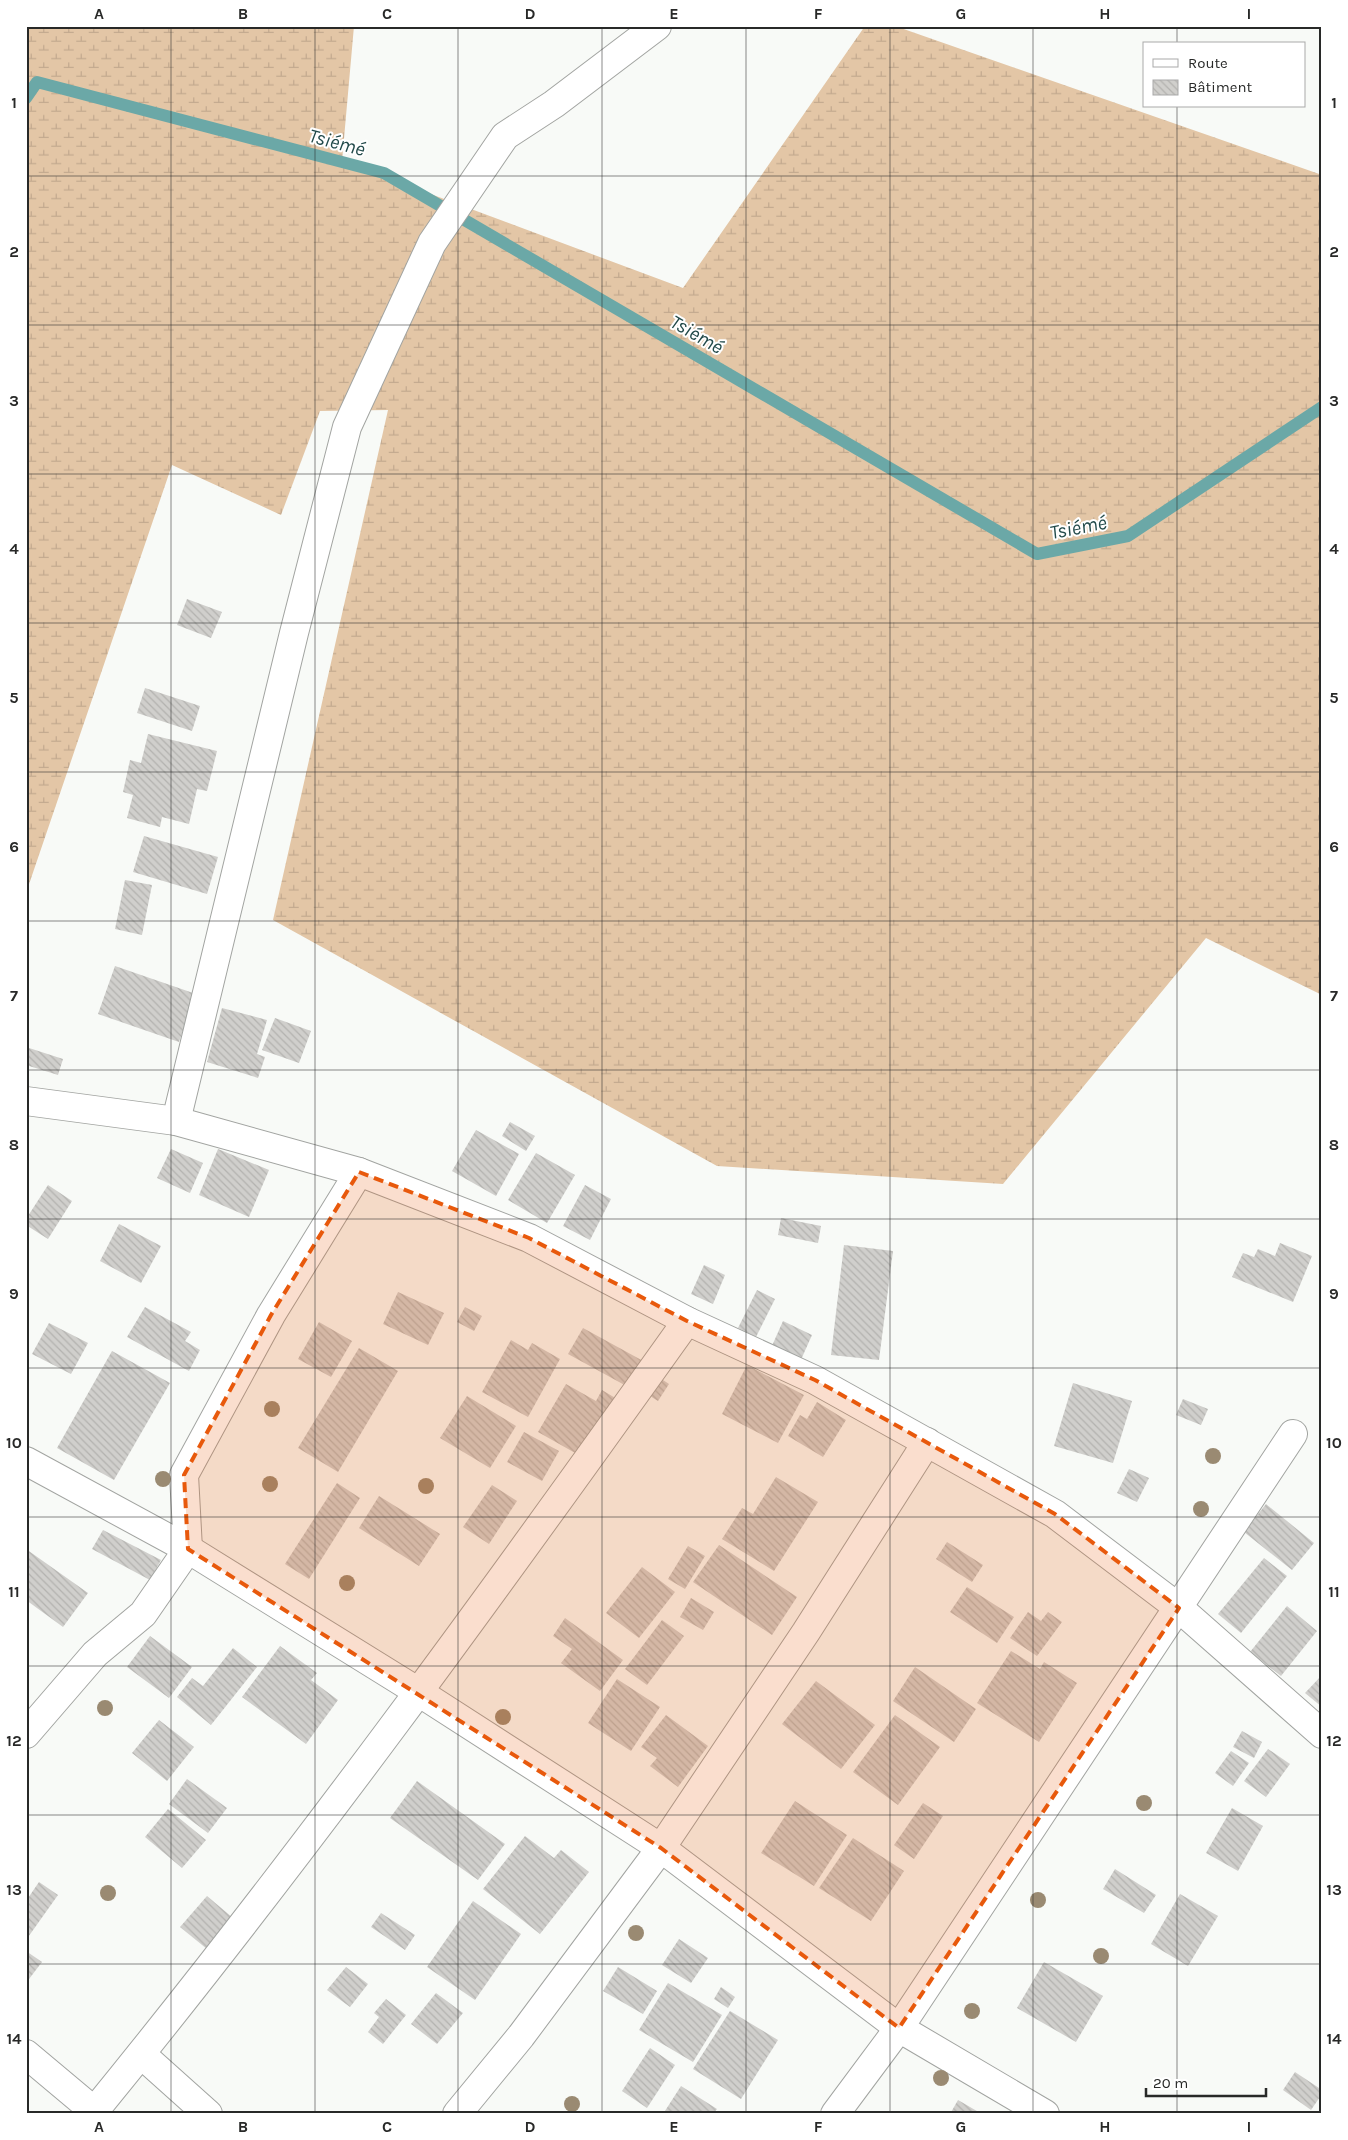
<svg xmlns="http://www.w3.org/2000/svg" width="1348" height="2140" viewBox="0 0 1348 2140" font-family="Karla,sans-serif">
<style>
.wetland{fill:url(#wetland-marsh)}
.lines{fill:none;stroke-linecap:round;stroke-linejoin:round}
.stream{stroke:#6ba8a7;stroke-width:12}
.building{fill:url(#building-back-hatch)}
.minor-casing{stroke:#a2a4a1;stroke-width:30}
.minor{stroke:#fff;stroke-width:28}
.tree{fill:#9a8a72}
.marked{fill:#e8590c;fill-opacity:0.2;stroke:#e8590c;stroke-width:4;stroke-dasharray:10 6;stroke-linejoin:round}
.grid{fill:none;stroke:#282928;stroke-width:1;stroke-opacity:0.55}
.labels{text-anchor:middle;stroke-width:4;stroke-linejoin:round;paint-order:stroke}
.water-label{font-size:20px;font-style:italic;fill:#224a4a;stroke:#fff}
.neatline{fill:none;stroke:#282928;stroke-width:2}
.grid-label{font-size:16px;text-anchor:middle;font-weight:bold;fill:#282928}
</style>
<defs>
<pattern id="wetland-marsh" width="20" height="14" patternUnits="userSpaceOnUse" patternTransform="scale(1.25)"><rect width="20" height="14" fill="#e3c6a6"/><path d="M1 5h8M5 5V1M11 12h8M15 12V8" fill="none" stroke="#c3aa8f"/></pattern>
<pattern id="building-back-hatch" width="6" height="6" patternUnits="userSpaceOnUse" patternTransform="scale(1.25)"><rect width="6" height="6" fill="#d0cfcc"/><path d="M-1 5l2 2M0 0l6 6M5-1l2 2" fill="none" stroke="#b3b2af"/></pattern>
</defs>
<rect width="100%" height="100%" fill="#f8faf7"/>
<polygon class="wetland" points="26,26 354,26 342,161 683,288 865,26 895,26 1322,175 1322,995 1206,938 1003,1184 717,1166 273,920 388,410 320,411 281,515 172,465 26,893"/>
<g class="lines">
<polyline class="stream" points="26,98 37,82 384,173 1037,554 1128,536 1322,407"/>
</g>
<g class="building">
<polygon points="187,599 222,612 211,638 177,625"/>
<polygon points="145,688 200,706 192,731 137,713"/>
<polygon points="148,734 217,751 207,791 197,789 189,824 162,817 160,827 127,818 133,795 123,792 130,760 141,763"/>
<polygon points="144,836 218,857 207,894 133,872"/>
<polygon points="125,880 152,885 142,935 115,929"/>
<polygon points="115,966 196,994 179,1042 98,1014"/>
<polygon points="222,1008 267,1020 257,1054 265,1057 258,1078 207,1062"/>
<polygon points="275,1018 311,1031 299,1063 262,1050"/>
<polygon points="26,1047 63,1059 58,1075 26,1065"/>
<polygon points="510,1122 535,1136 526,1151 502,1136"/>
<polygon points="476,1130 519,1154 496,1196 452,1171"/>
<polygon points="171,1149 203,1163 190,1193 157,1178"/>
<polygon points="218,1149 269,1170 249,1217 199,1195"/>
<polygon points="536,1153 575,1175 547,1223 508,1200"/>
<polygon points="48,1185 72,1201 48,1239 26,1225 26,1219"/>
<polygon points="585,1185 611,1199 590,1240 563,1226"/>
<polygon points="781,1218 821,1226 818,1243 778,1235"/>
<polygon points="119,1224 161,1246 141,1283 100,1261"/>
<polygon points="1280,1243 1312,1256 1293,1302 1232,1277 1243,1253 1254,1257 1258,1249 1275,1256"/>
<polygon points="844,1245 893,1251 879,1360 831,1355"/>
<polygon points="704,1265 725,1275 713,1304 691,1294"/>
<polygon points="757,1290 775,1299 756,1337 738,1328"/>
<polygon points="398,1292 444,1313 428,1345 383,1324"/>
<polygon points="145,1307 191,1332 185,1341 200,1350 189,1371 127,1337"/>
<polygon points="465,1307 482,1316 474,1331 457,1322"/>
<polygon points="783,1321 812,1335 800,1362 771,1348"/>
<polygon points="319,1322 352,1341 331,1377 298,1359"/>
<polygon points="49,1323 88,1343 71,1374 32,1354"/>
<polygon points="583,1328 645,1362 630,1388 568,1354"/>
<polygon points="511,1340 528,1350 532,1343 560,1359 528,1417 482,1392"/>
<polygon points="359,1348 398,1371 338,1472 298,1448"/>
<polygon points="112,1351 170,1383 114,1480 57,1448"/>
<polygon points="747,1365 804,1395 778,1443 722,1414"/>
<polygon points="654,1374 669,1384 658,1401 642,1391"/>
<polygon points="1073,1383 1132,1401 1113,1463 1054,1446"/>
<polygon points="566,1384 596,1401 602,1390 622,1402 584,1458 538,1432"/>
<polygon points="467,1396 516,1426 490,1468 440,1438"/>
<polygon points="1183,1399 1208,1409 1201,1425 1176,1415"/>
<polygon points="817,1402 846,1420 823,1457 788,1436 800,1415 807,1419"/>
<polygon points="524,1432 559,1451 542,1481 507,1462"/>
<polygon points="1129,1469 1149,1478 1137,1502 1117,1493"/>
<polygon points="776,1477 818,1502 774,1571 722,1539 742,1508 753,1514"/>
<polygon points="337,1483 360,1498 309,1579 285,1564"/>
<polygon points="492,1485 517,1501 489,1544 463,1527"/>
<polygon points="379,1496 440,1534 419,1566 359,1528"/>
<polygon points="1266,1504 1314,1543 1292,1570 1244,1532"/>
<polygon points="103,1530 161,1560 150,1580 92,1549"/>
<polygon points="947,1542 983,1565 972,1582 936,1559"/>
<polygon points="719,1545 797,1597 772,1635 693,1582"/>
<polygon points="688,1546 705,1556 685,1589 668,1579"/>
<polygon points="26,1549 88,1593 63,1627 26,1600"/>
<polygon points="1264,1558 1287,1576 1241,1633 1218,1614"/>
<polygon points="642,1567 675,1592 639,1638 606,1613"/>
<polygon points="967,1587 1014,1617 997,1643 950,1612"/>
<polygon points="691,1598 714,1612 703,1630 680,1617"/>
<polygon points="1287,1606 1317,1631 1281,1676 1250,1652"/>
<polygon points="1028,1612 1041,1621 1048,1612 1062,1622 1037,1656 1010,1638"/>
<polygon points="565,1618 623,1660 600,1691 561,1663 572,1649 553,1636"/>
<polygon points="662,1620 684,1636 647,1685 625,1669"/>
<polygon points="150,1636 192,1667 169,1698 127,1667"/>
<polygon points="280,1646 317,1673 311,1680 338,1700 306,1744 242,1697"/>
<polygon points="233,1648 257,1667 211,1725 177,1697 192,1678 203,1686"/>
<polygon points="1011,1651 1040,1669 1044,1662 1077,1683 1039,1742 977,1703"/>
<polygon points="915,1667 976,1709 954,1742 893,1701"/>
<polygon points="1322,1675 1322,1707 1305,1693"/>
<polygon points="617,1679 660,1707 631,1751 588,1723"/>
<polygon points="816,1681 875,1725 841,1769 782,1724"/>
<polygon points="666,1715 708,1746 678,1787 650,1766 657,1758 641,1747"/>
<polygon points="895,1715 940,1747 898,1805 853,1772"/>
<polygon points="159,1720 194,1747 167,1781 132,1753"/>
<polygon points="1242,1731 1262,1742 1254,1758 1233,1747"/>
<polygon points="1268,1749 1290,1764 1266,1797 1244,1781"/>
<polygon points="1231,1751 1249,1763 1233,1786 1215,1773"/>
<polygon points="187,1779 227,1808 208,1833 169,1804"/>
<polygon points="417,1781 505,1844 478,1880 390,1818"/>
<polygon points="795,1801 847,1835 814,1886 761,1853"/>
<polygon points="923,1803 943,1816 914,1859 894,1845"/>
<polygon points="1232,1808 1263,1826 1238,1871 1206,1853"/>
<polygon points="168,1809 206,1840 182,1868 145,1837"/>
<polygon points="525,1836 554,1858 561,1850 589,1872 540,1934 483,1889"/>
<polygon points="853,1838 904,1871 871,1921 819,1888"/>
<polygon points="1115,1869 1156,1895 1144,1913 1103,1889"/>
<polygon points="39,1882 58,1895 26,1940 26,1901"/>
<polygon points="1180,1894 1218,1916 1188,1966 1151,1944"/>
<polygon points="207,1896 233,1918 207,1949 180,1927"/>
<polygon points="473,1901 521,1934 475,2000 427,1967"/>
<polygon points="381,1913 415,1935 405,1950 371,1927"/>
<polygon points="679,1939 708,1958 691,1983 662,1965"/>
<polygon points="26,1951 42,1962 26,1983"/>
<polygon points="1044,1962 1103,1996 1076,2042 1017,2008"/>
<polygon points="346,1967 368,1984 350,2007 327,1990"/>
<polygon points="618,1967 657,1991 643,2014 603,1991"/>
<polygon points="668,1983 722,2015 693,2062 639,2030"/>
<polygon points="721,1987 735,1997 728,2008 714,1999"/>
<polygon points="436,1993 463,2013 437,2044 411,2024"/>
<polygon points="386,1999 406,2015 383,2044 368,2032 379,2017 374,2013"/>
<polygon points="730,2011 778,2040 741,2099 693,2069"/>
<polygon points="650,2048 675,2065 647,2108 622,2091"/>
<polygon points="1295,2072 1322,2090 1322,2094 1311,2110 1283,2090"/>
<polygon points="681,2086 717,2109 713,2114 663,2114"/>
<polygon points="958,2100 982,2114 950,2114"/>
</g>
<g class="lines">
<defs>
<g id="minor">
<polyline points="26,1101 176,1121 359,1172 529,1238 687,1321 815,1380 1055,1514 1179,1608 1322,1734"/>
<polyline points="176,1121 294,633 347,427 432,243 505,136 554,104 657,26"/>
<polyline points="26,1461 188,1549 417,1691 661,1848 899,2028 1045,2114"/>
<polyline points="26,1734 95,1654 143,1614 188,1549 184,1475 271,1315 359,1172"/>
<polyline points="26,2054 94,2111"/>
<polyline points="141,2054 208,2114"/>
<path d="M 92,2114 C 301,1858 495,1590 687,1321"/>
<polyline points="457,2114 521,2036 661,1848 806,1632 927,1442"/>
<polyline points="835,2114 899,2028 1293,1434"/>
</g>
</defs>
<use href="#minor" class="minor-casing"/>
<use href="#minor" class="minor"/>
</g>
<g class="tree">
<circle cx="272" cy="1409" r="8"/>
<circle cx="1213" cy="1456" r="8"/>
<circle cx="163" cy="1479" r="8"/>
<circle cx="270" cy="1484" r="8"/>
<circle cx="426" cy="1486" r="8"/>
<circle cx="1201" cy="1509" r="8"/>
<circle cx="347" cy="1583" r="8"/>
<circle cx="105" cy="1708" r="8"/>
<circle cx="503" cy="1717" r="8"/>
<circle cx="1144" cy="1803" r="8"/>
<circle cx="108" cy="1893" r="8"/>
<circle cx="1038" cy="1900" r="8"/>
<circle cx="636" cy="1933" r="8"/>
<circle cx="1101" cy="1956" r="8"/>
<circle cx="972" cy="2011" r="8"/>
<circle cx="941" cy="2078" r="8"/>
<circle cx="572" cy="2104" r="8"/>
</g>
<path class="marked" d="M 359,1172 L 529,1238 L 687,1321 L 815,1380 L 1055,1514 L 1179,1608 L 899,2028 L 661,1848 L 188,1549 L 184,1475 L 271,1315 Z"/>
<path class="grid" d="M 171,26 L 171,2114M 315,26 L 315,2114M 458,26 L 458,2114M 602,26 L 602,2114M 746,26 L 746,2114M 890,26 L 890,2114M 1033,26 L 1033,2114M 1177,26 L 1177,44M 1177,106 L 1177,2114M 26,176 L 1322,176M 26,325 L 1322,325M 26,474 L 1322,474M 26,623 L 1322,623M 26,772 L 1322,772M 26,921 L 1322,921M 26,1070 L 1322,1070M 26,1219 L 1322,1219M 26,1368 L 1322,1368M 26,1517 L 1322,1517M 26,1666 L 1322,1666M 26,1815 L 1322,1815M 26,1964 L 1322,1964"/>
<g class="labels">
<g class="water-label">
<text transform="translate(337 142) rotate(15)" y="7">Tsiémé</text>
<text transform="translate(697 334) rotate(30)" y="7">Tsiémé</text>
<text transform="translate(1078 527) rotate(-11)" y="7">Tsiémé</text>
</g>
</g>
<rect width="1348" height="2140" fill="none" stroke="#ffffff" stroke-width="55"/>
<rect x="1143" y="42" width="162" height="65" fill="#ffffff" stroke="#a9a9a9"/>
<rect x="1153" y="59" width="25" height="8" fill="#ffffff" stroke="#a9a9a9"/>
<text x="1188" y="68" font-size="15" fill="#282928">Route</text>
<rect x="1153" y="80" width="25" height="15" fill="url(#building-back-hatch)" stroke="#a9a9a9"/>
<text x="1188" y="92" font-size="15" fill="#282928">Bâtiment</text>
<path d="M1146 2088v8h120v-8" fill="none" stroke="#282928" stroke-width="2.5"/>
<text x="1153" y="2088" font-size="15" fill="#282928" stroke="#ffffff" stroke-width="4" paint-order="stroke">20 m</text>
<rect x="28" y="28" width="1292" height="2084" class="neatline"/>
<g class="grid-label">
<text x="99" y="19">A</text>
<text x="243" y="19">B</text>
<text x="387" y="19">C</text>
<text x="530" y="19">D</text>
<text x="674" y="19">E</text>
<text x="818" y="19">F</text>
<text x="961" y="19">G</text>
<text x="1105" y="19">H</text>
<text x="1249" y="19">I</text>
<text x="14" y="108">1</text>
<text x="1334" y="108">1</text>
<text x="14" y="257">2</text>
<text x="1334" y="257">2</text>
<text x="14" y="406">3</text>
<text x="1334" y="406">3</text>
<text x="14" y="554">4</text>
<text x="1334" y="554">4</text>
<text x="14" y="703">5</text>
<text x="1334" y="703">5</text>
<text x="14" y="852">6</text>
<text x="1334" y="852">6</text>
<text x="14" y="1001">7</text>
<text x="1334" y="1001">7</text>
<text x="14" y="1150">8</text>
<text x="1334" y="1150">8</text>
<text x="14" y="1299">9</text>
<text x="1334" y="1299">9</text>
<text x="14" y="1448">10</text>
<text x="1334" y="1448">10</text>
<text x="14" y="1597">11</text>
<text x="1334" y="1597">11</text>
<text x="14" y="1746">12</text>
<text x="1334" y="1746">12</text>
<text x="14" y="1895">13</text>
<text x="1334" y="1895">13</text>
<text x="14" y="2044">14</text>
<text x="1334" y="2044">14</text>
<text x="99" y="2132">A</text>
<text x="243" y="2132">B</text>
<text x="387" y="2132">C</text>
<text x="530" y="2132">D</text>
<text x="674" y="2132">E</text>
<text x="818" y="2132">F</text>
<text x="961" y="2132">G</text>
<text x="1105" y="2132">H</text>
<text x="1249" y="2132">I</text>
</g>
</svg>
